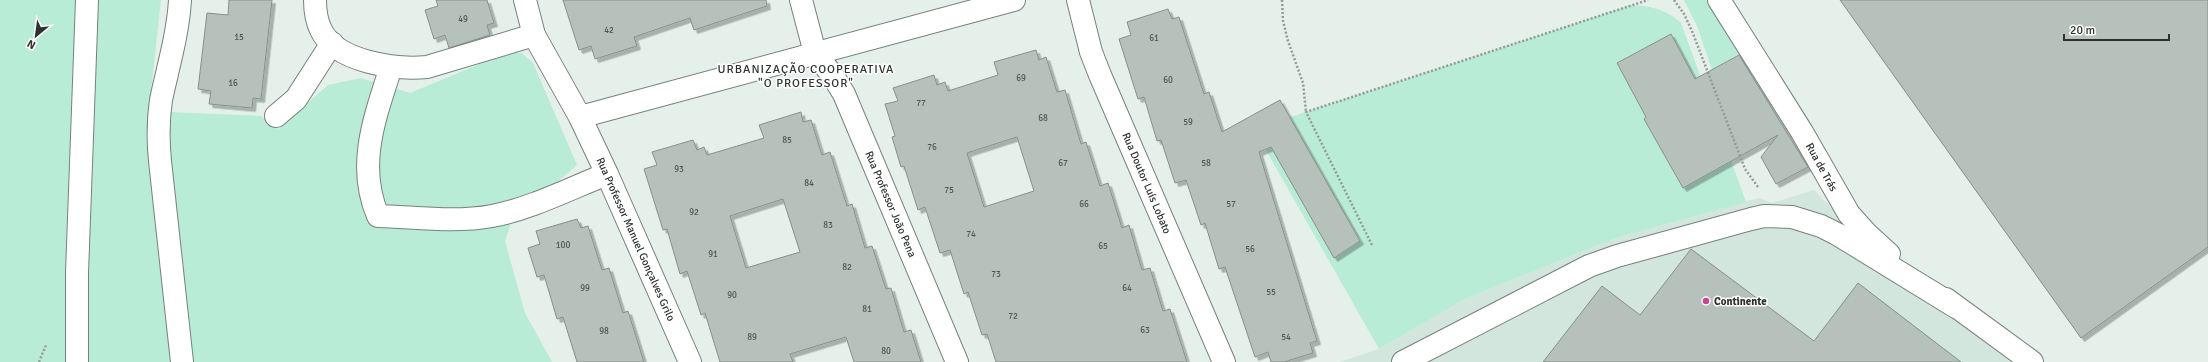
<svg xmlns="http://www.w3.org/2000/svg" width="2208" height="362" viewBox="0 0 2208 362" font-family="Signika,sans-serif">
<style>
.built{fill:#d2e6dd}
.green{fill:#b9ecd7}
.building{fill:#b7c1bc;stroke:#86908c;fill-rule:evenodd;filter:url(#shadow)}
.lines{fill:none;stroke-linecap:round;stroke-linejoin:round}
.minor-casing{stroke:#77817c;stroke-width:24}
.path{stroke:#939b98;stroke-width:2.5;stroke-dasharray:2 2;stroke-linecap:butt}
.minor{stroke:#fff;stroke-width:22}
.poi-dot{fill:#c64692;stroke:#fff;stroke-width:1.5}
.labels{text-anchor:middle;stroke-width:3;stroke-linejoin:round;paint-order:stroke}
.number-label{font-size:9px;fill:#505653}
.street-label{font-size:11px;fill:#2d3230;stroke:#fff}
.poi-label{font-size:11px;font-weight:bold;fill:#2d3230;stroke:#fff;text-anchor:start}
.neighbourhood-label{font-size:12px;letter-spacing:1px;fill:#2d3230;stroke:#fff}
</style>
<defs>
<filter id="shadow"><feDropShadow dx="3.5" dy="3.5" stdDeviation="0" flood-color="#0004"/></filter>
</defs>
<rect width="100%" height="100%" fill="#e5f0eb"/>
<polygon class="built" points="1814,190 1858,235 2022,362 1339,362 1379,349 1465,299 1616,238 1759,198 1772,203"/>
<g class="green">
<polygon points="0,0 161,0 149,111 261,116 278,129 328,85 361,78 410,93 506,53 522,53 533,63 577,165 512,220 505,241 525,313 552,362 0,362"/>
<polygon points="1684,0 1708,0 1744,51 1712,70 1697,26"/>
<path d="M 1631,5 C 1651,6 1666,9 1681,23 L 1746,202 L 1616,238 L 1465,299 L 1379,349 L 1254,129 Z"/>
</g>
<g class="building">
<polygon points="229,0 272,0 261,99 253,98 252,108 209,104 211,91 198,89 207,13 228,15"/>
<polygon points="436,0 487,0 494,23 487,25 490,35 449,48 445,35 434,39 425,10 438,6"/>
<polygon points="563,0 766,0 767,6 694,30 690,18 634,37 637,46 595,59 591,46 579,50"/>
<polygon points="1840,0 2208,0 2208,247 2081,338"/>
<polygon points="1168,9 1172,19 1179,17 1204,94 1209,92 1222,132 1280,100 1360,241 1334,258 1271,147 1259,152 1317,341 1310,343 1313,353 1284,362 1271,362 1268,352 1255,357 1225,267 1219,269 1205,223 1201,225 1186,180 1175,183 1161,140 1157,141 1144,97 1138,99 1119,39 1131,35 1127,22"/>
<polygon points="1671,34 1695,79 1739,55 1808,167 1776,184 1761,157 1778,135 1683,188 1644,119 1646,117 1617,63"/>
<path d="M 1036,50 L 1039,60 L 1046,57 L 1057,92 L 1065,90 L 1081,144 L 1086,142 L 1100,186 L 1108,183 L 1122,228 L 1129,225 L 1142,270 L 1150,268 L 1163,311 L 1170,309 L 1187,362 L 996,362 L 987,334 L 982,335 L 968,292 L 964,294 L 950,250 L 940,253 L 925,207 L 918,210 L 904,166 L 901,167 L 892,137 L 895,136 L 885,104 L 898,101 L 893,88 L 934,75 L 937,85 L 945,82 L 948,91 L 998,75 L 994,62 ZM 1017,137 L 1034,191 L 984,207 L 967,153 Z"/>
<path d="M 801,112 L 803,122 L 811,120 L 822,155 L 830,152 L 847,206 L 852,204 L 865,248 L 872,246 L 886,289 L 891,288 L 904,332 L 911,330 L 921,362 L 854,362 L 846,337 L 790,354 L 793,362 L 720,362 L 705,313 L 701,315 L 687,271 L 680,274 L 667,229 L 663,230 L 644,169 L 657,165 L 652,152 L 693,140 L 697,150 L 704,147 L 707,155 L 764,138 L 759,125 ZM 783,199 L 800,252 L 746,268 L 730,216 Z"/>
<polygon points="577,219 581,228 588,226 602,270 609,268 623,313 628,311 644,362 577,362 563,317 557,319 544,275 537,277 528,248 540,244 536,231"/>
<polygon points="1691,249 1814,341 1858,283 1961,362 1543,362 1602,286 1640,315"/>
</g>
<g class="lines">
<defs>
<g id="minor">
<path d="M 180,0 C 178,34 168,67 161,100 C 158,120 158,141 160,161 L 182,362"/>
<path d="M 315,0 C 315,11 316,20 321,30 C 336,62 396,70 427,67 L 534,35"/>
<polyline points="525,0 534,35 580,117 607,174 690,362"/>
<polyline points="801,0 815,53 833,76 844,94 957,362"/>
<polyline points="1078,0 1091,52 1100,75 1224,362"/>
<polyline points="1719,0 1802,132 1849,214 1866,233 1889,254"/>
<path d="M 391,67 C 375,117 356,165 378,216 C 415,217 455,223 492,216 C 530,209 571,188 607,174"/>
<polyline points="276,116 296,99 332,43"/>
<polyline points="580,117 1014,0"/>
<polyline points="1946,299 2032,362"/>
<polyline points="77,362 77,273 87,0"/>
<polyline points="1403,362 1589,266 1617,256 1751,219 1764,216 1792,217 1821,226 1837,234 1956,307"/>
</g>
</defs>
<use href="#minor" class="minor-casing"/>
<g class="path">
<polyline points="1282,0 1283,21 1288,41 1303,83 1306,112"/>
<polyline points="1674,0 1684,14 1692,31 1745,169 1758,187"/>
<polyline points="1372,245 1306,112 1648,0"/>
<polyline points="39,362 46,345"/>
</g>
<use href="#minor" class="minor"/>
</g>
<circle class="poi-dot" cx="1706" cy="301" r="4"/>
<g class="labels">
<g class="number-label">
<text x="463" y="22">49</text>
<text x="609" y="33">42</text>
<text x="239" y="40">15</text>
<text x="1154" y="41">61</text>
<text x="1021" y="81">69</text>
<text x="1168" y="83">60</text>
<text x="233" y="86">16</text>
<text x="921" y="106">77</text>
<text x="1043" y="121">68</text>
<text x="1188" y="125">59</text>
<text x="787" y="143">85</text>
<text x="932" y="150">76</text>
<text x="1063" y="166">67</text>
<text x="1206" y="166">58</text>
<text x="679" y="172">93</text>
<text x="809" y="186">84</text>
<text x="949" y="193">75</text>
<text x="1084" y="207">66</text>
<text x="1231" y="207">57</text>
<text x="694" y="215">92</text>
<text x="828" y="228">83</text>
<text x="971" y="237">74</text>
<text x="563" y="248">100</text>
<text x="1103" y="249">65</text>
<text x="1250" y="252">56</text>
<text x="713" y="257">91</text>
<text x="847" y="270">82</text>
<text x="996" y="277">73</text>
<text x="585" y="291">99</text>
<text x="1127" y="291">64</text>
<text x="1271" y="295">55</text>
<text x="732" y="298">90</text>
<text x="867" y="312">81</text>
<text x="1013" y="319">72</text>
<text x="1145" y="333">63</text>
<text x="604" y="334">98</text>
<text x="752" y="340">89</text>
<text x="1286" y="340">54</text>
<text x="886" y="354">80</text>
</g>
<g class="street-label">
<text transform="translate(1822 167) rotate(61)" y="4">Rua de Trás</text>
<text transform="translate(1147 183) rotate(67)" y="4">Rua Doutor Luís Lobato</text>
<text transform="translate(891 204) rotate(67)" y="4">Rua Professor João Pena</text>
<text transform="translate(636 239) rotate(66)" y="4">Rua Professor Manuel Gonçalves Grilo</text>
</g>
<g class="poi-label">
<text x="1714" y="305">Continente</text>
</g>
<g class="neighbourhood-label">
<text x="806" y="73">URBANIZAÇÃO COOPERATIVA<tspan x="806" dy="14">"O PROFESSOR"</tspan></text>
</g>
</g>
<g transform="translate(36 36) rotate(209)" stroke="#ffffff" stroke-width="3" paint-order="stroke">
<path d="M0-3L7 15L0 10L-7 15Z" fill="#2d3230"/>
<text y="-6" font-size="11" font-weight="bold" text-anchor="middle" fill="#2d3230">N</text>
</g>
<path d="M2064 34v6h105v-6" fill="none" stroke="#2d3230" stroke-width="2"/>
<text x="2070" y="34" font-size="12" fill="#2d3230" stroke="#ffffff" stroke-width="3" paint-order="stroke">20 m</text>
</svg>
